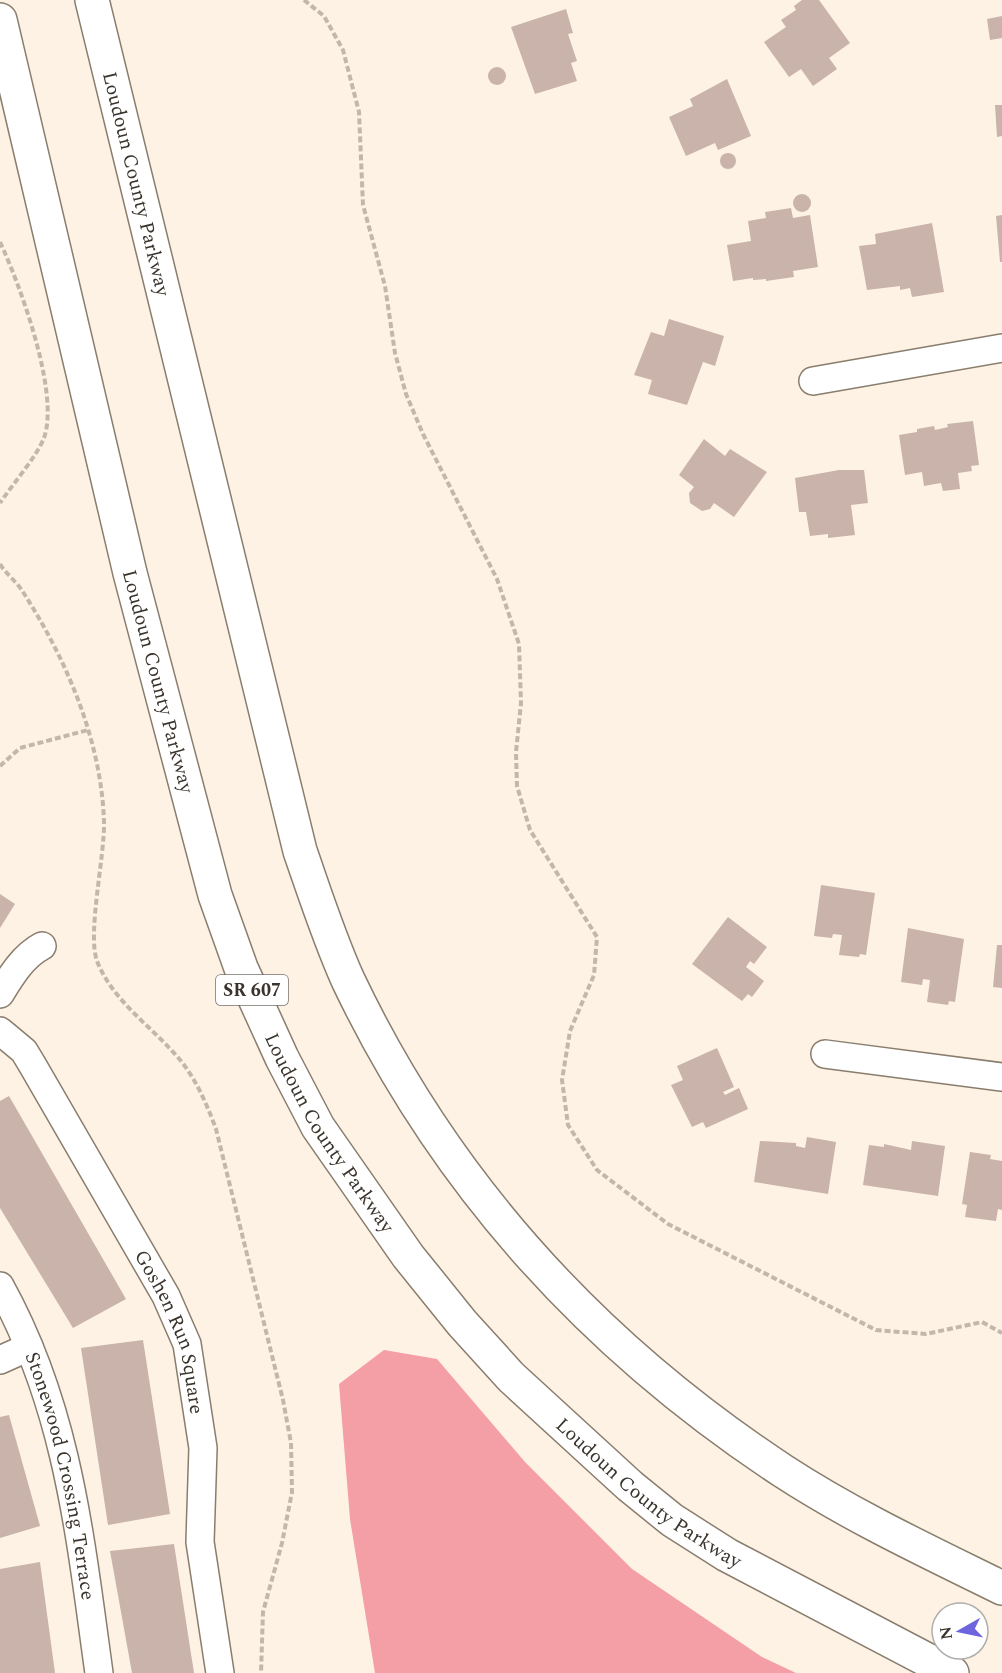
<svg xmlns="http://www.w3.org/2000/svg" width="1002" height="1673" viewBox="0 0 1002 1673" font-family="Spectral,serif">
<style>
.forest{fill:#f49ea6}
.building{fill:#c9b3aa}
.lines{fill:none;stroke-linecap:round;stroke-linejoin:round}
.minor-casing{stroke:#897d6d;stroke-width:30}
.primary-casing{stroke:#897d6d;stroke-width:36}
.path{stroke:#c1b7ab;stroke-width:4;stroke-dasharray:6 3;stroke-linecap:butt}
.minor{stroke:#fff;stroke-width:27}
.primary{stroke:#fff;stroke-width:33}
.labels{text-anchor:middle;stroke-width:5;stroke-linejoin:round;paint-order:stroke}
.shield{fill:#fff;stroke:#75716c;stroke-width:1.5}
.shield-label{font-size:18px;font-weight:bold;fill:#3a342d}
.street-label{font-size:20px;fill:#3a342d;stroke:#fff}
</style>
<rect width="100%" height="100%" fill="#fef2e4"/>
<polygon class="forest" points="384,1350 437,1359 525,1462 632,1569 762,1657 796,1673 375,1673 350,1519 339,1384"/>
<g class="building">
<polygon points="802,0 819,0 850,43 829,58 837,69 813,86 801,69 789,77 764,42 786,27 781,20 796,10 794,6"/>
<polygon points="566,9 573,33 568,34 577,61 571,63 577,81 535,94 511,27"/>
<polygon points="1002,16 1002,38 990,40 987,19"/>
<circle cx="497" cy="76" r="9"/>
<polygon points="727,79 751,136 718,150 715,143 686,156 669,117 693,106 690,99"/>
<polygon points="995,105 1002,105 1002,136 997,137"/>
<circle cx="728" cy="161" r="8"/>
<circle cx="802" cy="203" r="9"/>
<polygon points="791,208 793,218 810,215 818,267 793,271 794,277 766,281 766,279 753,280 753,278 733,281 727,245 751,241 748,221 766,218 765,212"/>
<polygon points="1002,215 1002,262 1000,262 996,216"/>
<polygon points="932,223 944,292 912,297 910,288 900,290 900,286 867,290 859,246 876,244 875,234"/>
<polygon points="669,319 724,336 715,366 703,362 687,405 648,394 652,380 634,375 651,332 664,336"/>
<polygon points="973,421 979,465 971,466 972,471 958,473 960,489 943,491 941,483 924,486 922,472 905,475 899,435 917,432 917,429 934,426 935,430 948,427 947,424"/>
<polygon points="704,439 725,456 730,449 767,472 734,517 714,503 710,509 702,511 690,503 689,493 694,487 679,475"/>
<polygon points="839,470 864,470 868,503 851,505 855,535 828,538 828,534 810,536 806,512 799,512 795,478"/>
<polygon points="821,885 875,893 866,955 860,954 859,957 839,955 842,935 833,934 832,938 814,936"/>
<polygon points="0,894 15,904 0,928"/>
<polygon points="728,917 767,947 754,964 750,961 746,967 764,981 752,997 748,994 742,1001 692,964"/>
<polygon points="908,928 964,939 955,1002 949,1001 948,1005 927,1002 930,980 923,979 922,985 901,982"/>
<polygon points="997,945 1002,945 1002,988 993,987"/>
<polygon points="717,1048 734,1087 723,1092 725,1095 739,1088 748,1109 706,1128 703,1122 692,1127 671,1085 683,1080 677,1066"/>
<polygon points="9,1096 126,1299 73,1328 0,1208 0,1101"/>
<polygon points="807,1137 836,1142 828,1194 754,1182 760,1141 796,1143 796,1146 805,1148"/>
<polygon points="912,1141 945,1146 938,1196 863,1185 869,1145 884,1147 884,1144 911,1150"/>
<polygon points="970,1152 991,1155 990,1159 1002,1161 1002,1210 998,1209 996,1221 965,1217 967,1205 962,1204"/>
<polygon points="143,1340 170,1514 108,1525 81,1348"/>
<polygon points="9,1415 40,1526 0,1538 0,1417"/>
<polygon points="174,1544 194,1673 132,1673 110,1551"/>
<polygon points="40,1562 55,1673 0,1673 0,1569"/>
</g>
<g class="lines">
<defs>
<g id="minor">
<polyline points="813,381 1002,348"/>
<path d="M 0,994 C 11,976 23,956 42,946"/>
<path id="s1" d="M 0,1031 L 24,1051 L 33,1066 L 166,1296 L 187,1344 L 203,1448 L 200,1542 L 220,1673"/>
<polyline points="825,1054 1002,1077"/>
<path id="s2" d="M 0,1286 C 68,1409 80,1536 99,1673"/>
<polyline points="0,1360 29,1347"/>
</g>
<g id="primary">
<path id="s3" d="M 92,0 L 300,851 C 315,894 329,938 348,980 C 446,1186 593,1346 783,1471 C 852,1516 929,1552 1002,1588"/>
<path id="s4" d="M 0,20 L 130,573 L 215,895 L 241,968 L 282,1058 L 318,1127 L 408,1256 L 462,1323 L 511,1377 L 630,1486 L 672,1520 L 727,1555 L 952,1673"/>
</g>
</defs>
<use href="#minor" class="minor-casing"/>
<use href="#primary" class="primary-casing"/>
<g class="path">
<polyline points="304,0 324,16 343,50 359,112 363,205 385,286 395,353 406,394 423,434 497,579 519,644 521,703 516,752 517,786 530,830 597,937 594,975 570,1031 562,1080 568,1125 597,1170 668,1224 876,1330 926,1334 982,1322 1002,1333"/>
<path d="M 0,242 C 20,285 60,393 44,438 C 37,456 12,485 0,503"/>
<path d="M 0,564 C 6,574 17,582 23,592 C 66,659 101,739 104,821 C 105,856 87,933 97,961 C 113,1002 153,1027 181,1061 C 197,1081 207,1105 216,1129 L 283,1400 L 291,1443 L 292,1492 L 282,1543 L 263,1612 L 261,1673"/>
<polyline points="0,766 20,748 88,730"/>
</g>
<use href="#minor" class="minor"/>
<use href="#primary" class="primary"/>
</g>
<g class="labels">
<rect class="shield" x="216" y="975" width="72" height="30" rx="4.5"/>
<g class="shield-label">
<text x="252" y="996">SR 607</text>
</g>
<g class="street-label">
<text dy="7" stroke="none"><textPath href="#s3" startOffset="189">Loudoun County Parkway</textPath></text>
<text dy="7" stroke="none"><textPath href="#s4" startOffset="680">Loudoun County Parkway</textPath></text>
<text dy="7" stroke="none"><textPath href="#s4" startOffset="1166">Loudoun County Parkway</textPath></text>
<text dy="7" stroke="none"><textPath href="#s1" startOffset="350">Goshen Run Square</textPath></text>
<text dy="7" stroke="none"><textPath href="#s2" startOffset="201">Stonewood Crossing Terrace</textPath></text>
<text dy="7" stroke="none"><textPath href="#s4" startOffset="1652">Loudoun County Parkway</textPath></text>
</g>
</g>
<g transform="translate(960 1631) rotate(261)"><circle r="28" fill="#ffffff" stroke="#b0aeab" stroke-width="1.5"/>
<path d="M0-4.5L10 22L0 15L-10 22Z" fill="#6d64de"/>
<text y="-9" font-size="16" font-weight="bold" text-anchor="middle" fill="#3a342d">N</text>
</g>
</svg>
